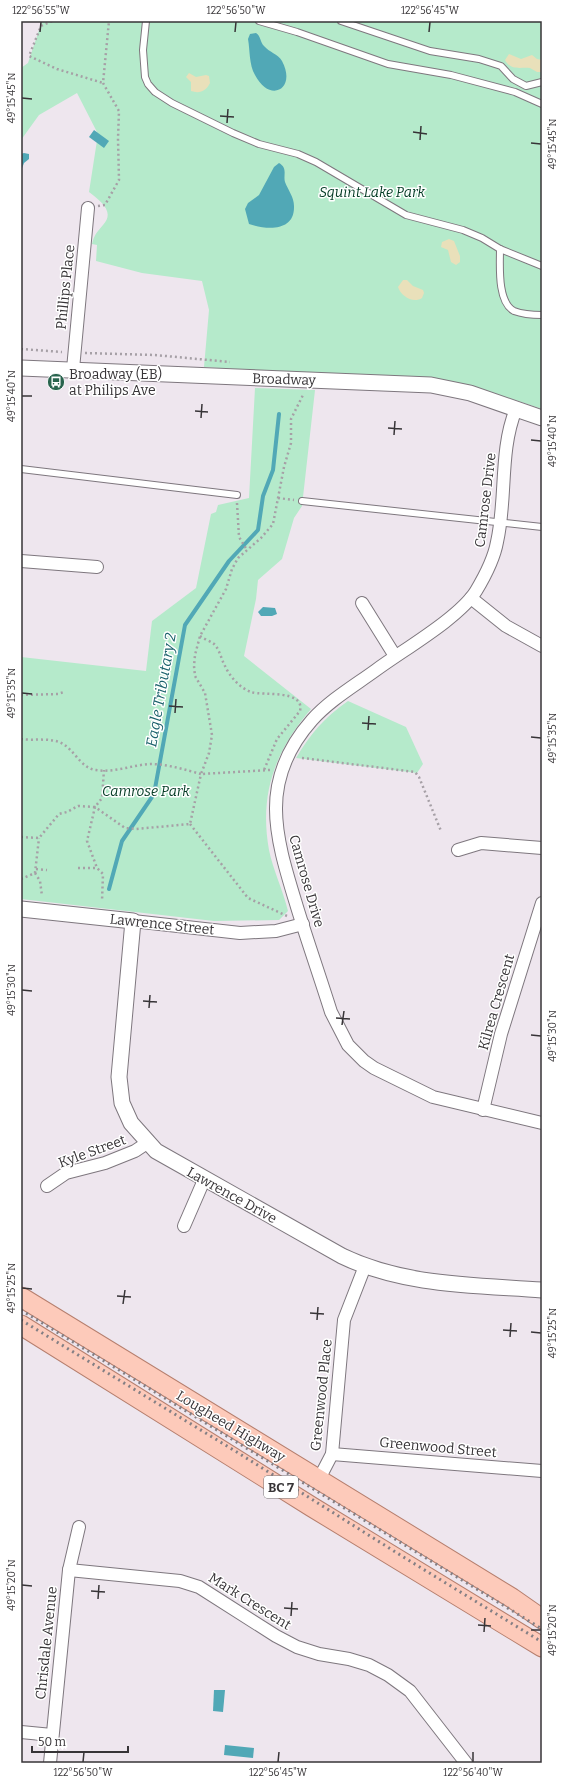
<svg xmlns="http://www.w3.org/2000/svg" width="563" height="1784" viewBox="0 0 563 1784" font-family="Bitter,serif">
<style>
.green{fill:#b5eacb}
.sand{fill:#e9e0ba}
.water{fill:#51a8b6}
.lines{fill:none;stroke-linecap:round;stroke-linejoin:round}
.stream{stroke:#51a8b6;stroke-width:4}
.service-casing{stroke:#7e777e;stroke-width:8}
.minor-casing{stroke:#7e777e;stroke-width:14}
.tertiary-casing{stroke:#7e777e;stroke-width:17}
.primary-casing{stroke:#b67f6e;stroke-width:21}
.path{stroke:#a6a0a6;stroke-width:2.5;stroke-dasharray:2 3;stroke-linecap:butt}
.service{stroke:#fff;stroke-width:6}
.minor{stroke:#fff;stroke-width:12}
.tertiary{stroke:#fff;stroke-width:15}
.primary{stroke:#fdcaba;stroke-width:19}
.rail{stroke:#847f84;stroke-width:3;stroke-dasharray:2 4;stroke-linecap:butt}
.ticks{fill:none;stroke:#373437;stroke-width:1.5}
.labels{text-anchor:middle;stroke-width:3;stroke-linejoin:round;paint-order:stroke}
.shield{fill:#fff;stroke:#737173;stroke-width:1}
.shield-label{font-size:13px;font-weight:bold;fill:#373437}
.park-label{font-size:14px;font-style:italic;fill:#033b24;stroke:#fff}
.street-label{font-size:14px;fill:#373437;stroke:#fff}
.poi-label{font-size:14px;fill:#373437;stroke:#fff;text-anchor:start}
.water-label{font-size:15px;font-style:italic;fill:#1b626c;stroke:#fff}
.neatline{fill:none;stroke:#373437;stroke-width:1.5}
.ticks-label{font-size:10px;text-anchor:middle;fill:#373437}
</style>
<rect width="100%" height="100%" fill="#eee6ee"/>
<g class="green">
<path d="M 42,21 L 542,21 L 542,409 C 502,396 464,382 422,377 L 264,371 L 204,367 L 209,310 L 202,281 L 142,273 L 96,261 L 97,245 L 92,244 C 94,235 97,232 103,225 C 116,211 99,200 89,192 L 98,134 L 77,93 L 39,115 L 21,140 L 21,68 L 28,63 Z"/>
<path d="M 255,388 L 315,390 L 302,506 L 294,518 L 282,559 L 258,580 L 256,599 L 244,656 L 311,709 C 275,751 259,794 269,850 C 273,870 283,890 288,911 L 279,920 L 214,921 L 21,899 L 21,657 L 146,671 L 152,621 L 196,588 L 211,514 L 216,512 L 218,505 L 249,498 Z"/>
<path d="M 348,701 L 406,727 L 423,764 L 417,773 L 296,758 C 311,733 324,718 348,701 Z"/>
</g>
<g class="sand">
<path d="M 509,54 L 521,59 L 532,55 L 537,59 L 542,60 L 542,72 L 537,72 L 530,68 C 520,67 511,71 505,60 Z"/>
<path d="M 189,73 L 196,77 L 206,75 L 209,76 L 210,83 C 206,91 200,94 191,91 L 191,82 L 186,77 Z"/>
<polygon points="449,239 454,241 460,256 460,262 456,265 451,262 448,250 441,247 442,242"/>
<path d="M 403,280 L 407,280 L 413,286 L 423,290 L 424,293 L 422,298 C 413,304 401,296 398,287 Z"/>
</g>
<g class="water">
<path d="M 256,33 C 261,36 260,42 264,46 C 269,52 278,54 282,61 C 297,89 270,104 255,75 C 249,65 250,50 248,39 L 250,34 Z"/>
<polygon points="94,130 109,141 104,148 89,137"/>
<polygon points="24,153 29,154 29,159 24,163 21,171 21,154"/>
<path d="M 279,163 C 288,168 283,175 285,182 C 288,190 294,197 294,206 C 295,232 267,230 249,224 L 245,209 L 248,203 L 259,195 L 274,167 Z"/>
<polygon points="263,607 275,608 277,614 272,616 261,616 258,612"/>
<polygon points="214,1690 225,1690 223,1712 213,1711"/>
<polygon points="225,1745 254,1748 253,1758 224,1755"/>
</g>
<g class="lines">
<polyline class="stream" points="109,889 122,841 154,794 185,625 229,561 258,530 263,496 273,470 279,414"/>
<defs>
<g id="service">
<polyline points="146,21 143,50 145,77 148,84 155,92 172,103 233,133 259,144 298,154 316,162 406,215 463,230 482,238 500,249 542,266"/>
<polyline points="259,21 297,32 388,64 451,75 515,92 542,104"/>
<polyline points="341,21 430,51 479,59 501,66 513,79 526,86 542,82"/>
<path d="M 500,249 C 500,265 497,302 514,311 C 522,314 534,315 542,315"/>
<polyline points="21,469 237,495"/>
<polyline points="302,501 542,527"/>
</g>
<g id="minor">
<polyline points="73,369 88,208"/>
<path d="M 516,409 C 499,451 507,498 497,542 C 494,559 485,576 476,591 C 459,618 403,650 376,670 C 354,686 330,700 312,720 C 257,782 276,838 297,907 C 308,943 320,977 331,1012 L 348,1045 L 364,1061 L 374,1068 L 433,1097 L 542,1123"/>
<polyline points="21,561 97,567"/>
<polyline points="471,598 506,626 542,646"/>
<polyline points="362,603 395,656"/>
<polyline points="458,850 481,843 542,848"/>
<polyline points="133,921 240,933 276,931 303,924"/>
<polyline points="483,1110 501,1034 542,903"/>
<polyline points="47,1186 66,1173 105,1163 135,1151 147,1143"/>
<polyline points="184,1226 204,1180"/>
<polyline points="332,1454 542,1471"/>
<polyline points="319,1479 332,1454 344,1320 365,1266"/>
<polyline points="69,1570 180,1581 199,1587 276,1636 297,1647 319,1654 349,1659 369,1665 388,1675 410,1691 466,1763"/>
<polyline points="21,1732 52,1735"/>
<polyline points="50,1763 69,1570 79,1527"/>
</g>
<g id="tertiary">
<polyline points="21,368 431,385 470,393 542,418"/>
<path d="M 21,909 L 133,921 L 119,1077 L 122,1103 L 131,1123 L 156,1151 L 342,1256 C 404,1286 474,1285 542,1290"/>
</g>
<g id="primary">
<polyline points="21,1297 512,1598 542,1619"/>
<polyline points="21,1325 312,1507 542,1647"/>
</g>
</defs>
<use href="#service" class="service-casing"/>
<use href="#minor" class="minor-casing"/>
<use href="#tertiary" class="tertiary-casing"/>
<use href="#primary" class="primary-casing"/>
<g class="path">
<polyline points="52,21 41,26 29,56 57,69 103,83"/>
<polyline points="98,206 105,205 119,180 118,139 119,111 103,83 109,21"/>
<polyline points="21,349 62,352"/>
<polyline points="85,353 155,355 230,362"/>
<polyline points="278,498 294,500"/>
<polyline points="237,503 239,537 247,550"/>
<path d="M 200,636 C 204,639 210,641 214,644 C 220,650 221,659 225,666 C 230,677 240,688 251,692 C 262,696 305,689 300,711 L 277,739 L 264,770"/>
<polyline points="21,695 58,694 64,692"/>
<path d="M 21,739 C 34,741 52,737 63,744 C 74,750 82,769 96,770 C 114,773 132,765 150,764 C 167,764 186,770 201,774 L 190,824 L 136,829 L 125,828 L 95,807 L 87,841 L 97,868"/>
<polyline points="302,758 415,772 419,777 441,831"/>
<polyline points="270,770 201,774 209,753 212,735 205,693 195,676 194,666 195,655 200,636 226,589 232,569 238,558 261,538 273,524 284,467 291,443 291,419 304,393"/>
<polyline points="190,824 248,898 287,916"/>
<polyline points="21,837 39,838 59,814 67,812 78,806 95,807 102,798 104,770"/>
<polyline points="78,868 97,868 103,874 102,901"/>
<polyline points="36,869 47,870"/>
<polyline points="35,873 40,881 42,896"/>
<polyline points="21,879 35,873 39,838"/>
</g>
<use href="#service" class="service"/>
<use href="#minor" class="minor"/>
<use href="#tertiary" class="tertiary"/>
<use href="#primary" class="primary"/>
<g class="rail">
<polyline points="21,1310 542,1629"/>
<polyline points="21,1320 240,1454 405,1558 542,1642"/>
</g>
</g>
<path class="ticks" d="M 40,32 L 41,22M 235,32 L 236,22M 429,32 L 430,22M 22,98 L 32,99M 220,116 L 234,117M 227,123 L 228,109M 413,132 L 427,134M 420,140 L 421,126M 531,143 L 541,144M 22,396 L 32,396M 195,411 L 208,412M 201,418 L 202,404M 388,428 L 402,429M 394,435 L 395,421M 531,440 L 541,441M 22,693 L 32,694M 169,706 L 183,707M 175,713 L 176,699M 362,723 L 376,724M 368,730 L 369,716M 531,737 L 541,738M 22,990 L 32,991M 143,1001 L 157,1002M 149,1008 L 150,995M 336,1018 L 350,1019M 342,1025 L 344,1011M 531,1035 L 541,1036M 22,1288 L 32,1289M 117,1296 L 131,1297M 123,1304 L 125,1290M 310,1313 L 324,1314M 317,1320 L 318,1307M 503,1330 L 517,1331M 531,1332 L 541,1333M 510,1337 L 511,1323M 22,1585 L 32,1586M 91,1591 L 105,1592M 98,1599 L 99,1585M 284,1608 L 298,1609M 291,1616 L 292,1602M 478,1625 L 491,1626M 531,1630 L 541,1630M 484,1632 L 485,1618M 83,1762 L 84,1752M 278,1762 L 279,1752M 473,1762 L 473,1752"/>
<defs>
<symbol id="bus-disc" viewBox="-11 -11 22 22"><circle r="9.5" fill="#29644e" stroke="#fff"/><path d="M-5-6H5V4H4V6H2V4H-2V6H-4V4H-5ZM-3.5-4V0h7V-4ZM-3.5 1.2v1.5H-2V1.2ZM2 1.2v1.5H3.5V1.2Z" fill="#fff"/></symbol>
</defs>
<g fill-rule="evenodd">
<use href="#bus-disc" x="46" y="372" width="20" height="20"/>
</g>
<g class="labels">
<rect class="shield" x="264" y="1476" width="34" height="22" rx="3"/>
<g class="shield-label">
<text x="281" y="1492">BC 7</text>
</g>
<g class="park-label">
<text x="372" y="197">Squint Lake Park</text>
<text x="146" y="796">Camrose Park</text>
</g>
<g class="street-label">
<text transform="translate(65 287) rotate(-84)" y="5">Phillips Place</text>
<text transform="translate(284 379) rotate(2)" y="5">Broadway</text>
<text transform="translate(485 500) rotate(-83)" y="5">Camrose Drive</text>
<text transform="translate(307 881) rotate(74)" y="5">Camrose Drive</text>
<text transform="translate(162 924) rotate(6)" y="5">Lawrence Street</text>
<text transform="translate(496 1002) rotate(-74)" y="5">Kilrea Crescent</text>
<text transform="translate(92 1151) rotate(-20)" y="5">Kyle Street</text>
<text transform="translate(232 1195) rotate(29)" y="5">Lawrence Drive</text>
<text transform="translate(321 1395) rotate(-84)" y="5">Greenwood Place</text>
<text transform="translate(231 1426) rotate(31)" y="5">Lougheed Highway</text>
<text transform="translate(438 1447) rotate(5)" y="5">Greenwood Street</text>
<text transform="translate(250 1601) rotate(32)" y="5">Mark Crescent</text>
<text transform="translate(46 1643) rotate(-84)" y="5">Chrisdale Avenue</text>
</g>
<g class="poi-label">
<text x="69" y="379">Broadway (EB)<tspan x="69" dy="16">at Philips Ave</tspan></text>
</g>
<g class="water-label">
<text transform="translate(161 690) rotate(-80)" y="5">Eagle Tributary 2</text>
</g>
</g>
<rect width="563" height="1784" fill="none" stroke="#ffffff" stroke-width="44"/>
<path d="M32 1746v6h96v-6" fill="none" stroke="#373437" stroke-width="2"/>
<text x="38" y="1746" font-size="12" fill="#373437" stroke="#ffffff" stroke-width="3" paint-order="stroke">50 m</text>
<rect x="22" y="22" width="519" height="1740" class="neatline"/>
<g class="ticks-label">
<text x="41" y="14">122°56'55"W</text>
<text x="236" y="14">122°56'50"W</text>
<text x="430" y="14">122°56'45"W</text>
<text transform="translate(11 98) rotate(-90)" y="4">49°15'45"N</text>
<text transform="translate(552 144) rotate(-90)" y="4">49°15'45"N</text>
<text transform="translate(11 396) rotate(-90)" y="4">49°15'40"N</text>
<text transform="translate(552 441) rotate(-90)" y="4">49°15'40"N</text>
<text transform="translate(11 693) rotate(-90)" y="4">49°15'35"N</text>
<text transform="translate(552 738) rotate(-90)" y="4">49°15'35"N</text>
<text transform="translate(11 990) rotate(-90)" y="4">49°15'30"N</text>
<text transform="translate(552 1036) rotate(-90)" y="4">49°15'30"N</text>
<text transform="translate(11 1288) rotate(-90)" y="4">49°15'25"N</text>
<text transform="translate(552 1333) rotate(-90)" y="4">49°15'25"N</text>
<text transform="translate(11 1585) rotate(-90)" y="4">49°15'20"N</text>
<text transform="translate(552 1630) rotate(-90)" y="4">49°15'20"N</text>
<text x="83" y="1776">122°56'50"W</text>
<text x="278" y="1776">122°56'45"W</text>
<text x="473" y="1776">122°56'40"W</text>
</g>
</svg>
